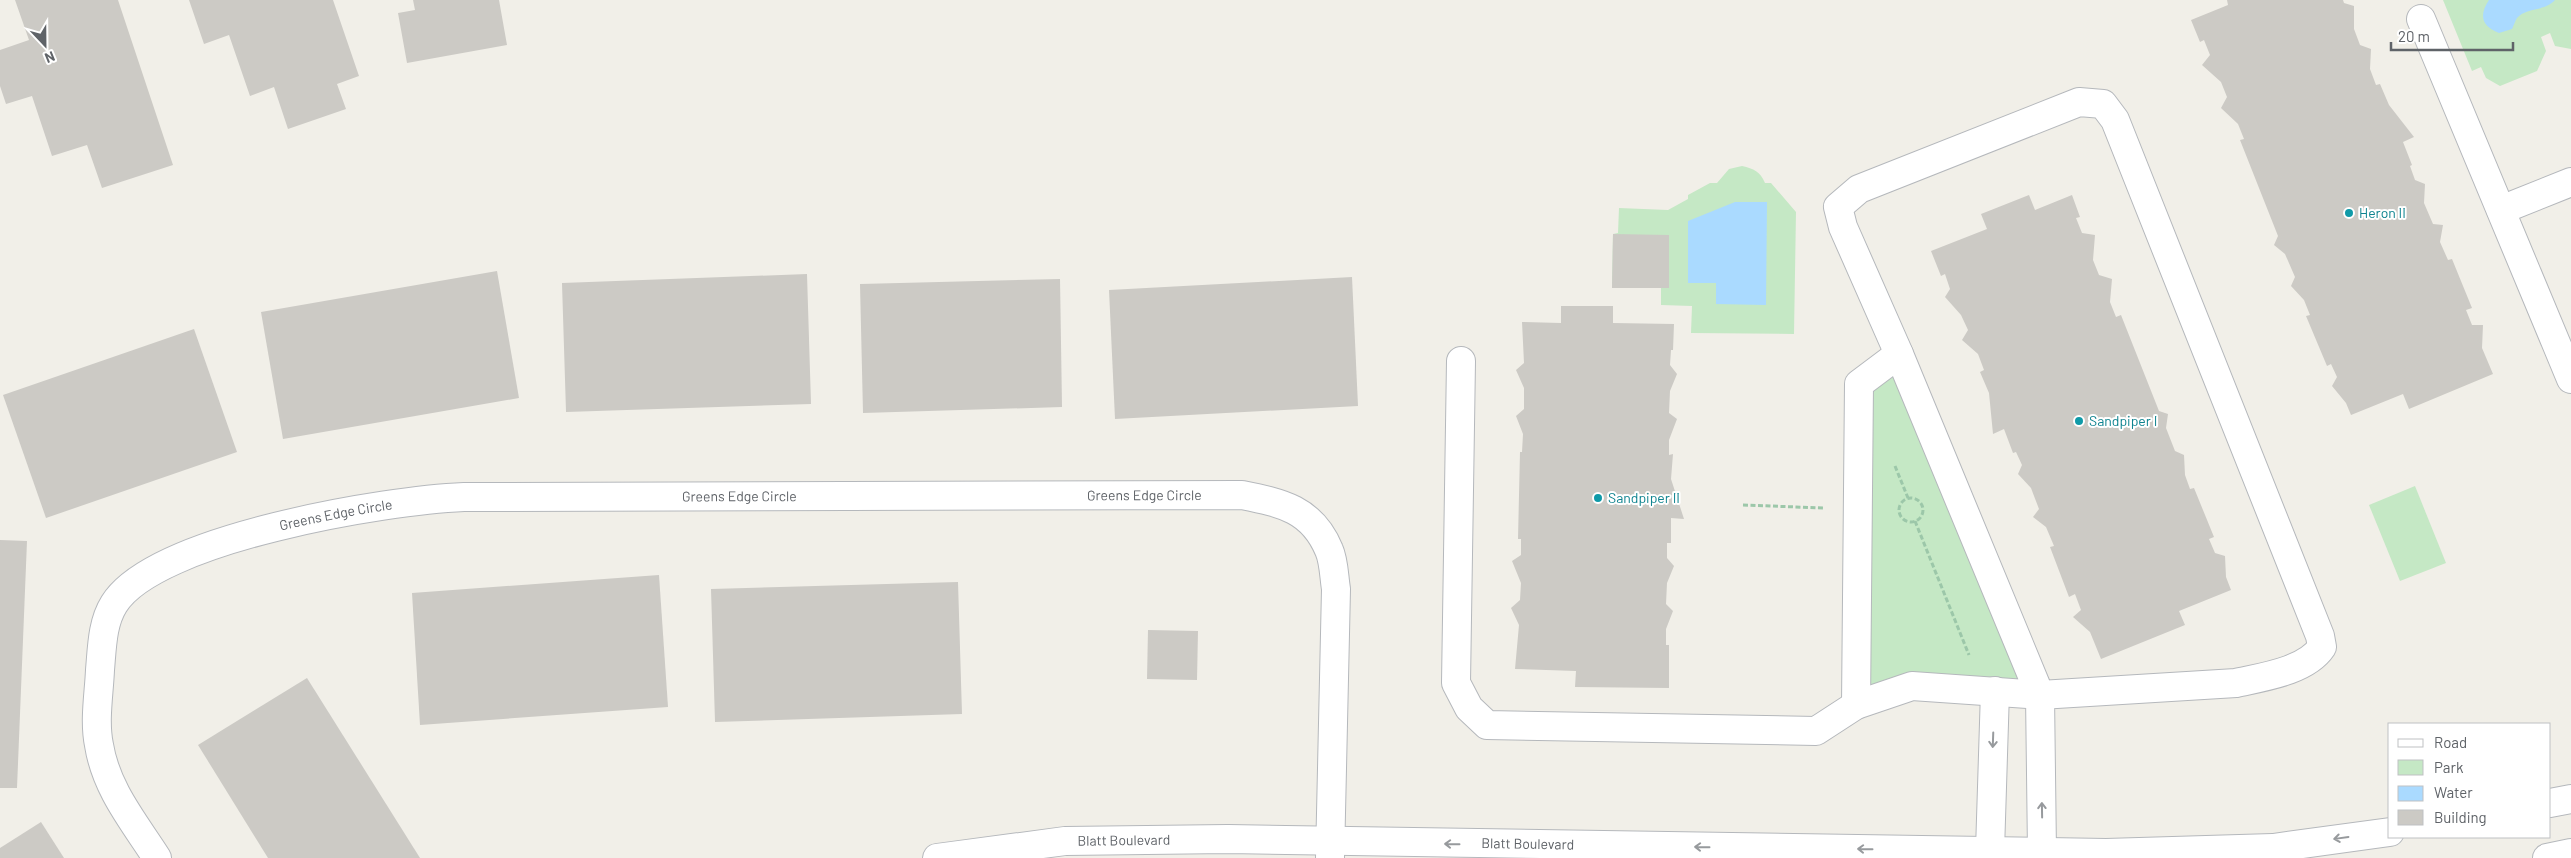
<svg xmlns="http://www.w3.org/2000/svg" width="2571" height="858" viewBox="0 0 2571 858" font-family="Barlow,sans-serif">
<style>
.green{fill:#c5e8c5}
.water{fill:#aadaff}
.building{fill:#cccac5}
.lines{fill:none;stroke-linecap:round;stroke-linejoin:round}
.minor-casing{stroke:#b5b8bc;stroke-width:30}
.path{stroke:#9cc7a9;stroke-width:3;stroke-dasharray:5 2.5;stroke-linecap:butt}
.minor{stroke:#fff;stroke-width:28}
.oneway{stroke:#979a9d}
.culture-dot{fill:#0f9aa8;stroke:#fff;stroke-width:2}
.labels{text-anchor:middle;stroke-width:4;stroke-linejoin:round;paint-order:stroke}
.culture-label{font-size:14px;fill:#0d838f;stroke:#fff;text-anchor:start}
.street-label{font-size:14px;fill:#5f6368;stroke:#fff}
</style>
<rect width="100%" height="100%" fill="#f1efe8"/>
<g class="green">
<polygon points="2443,0 2571,0 2571,49 2555,46 2550,33 2541,37 2546,51 2537,71 2500,86 2486,78 2481,67 2472,71"/>
<path d="M 1742,166 C 1754,169 1760,171 1765,183 L 1771,183 L 1796,212 L 1794,334 L 1691,333 L 1692,306 L 1661,305 L 1661,288 L 1612,288 L 1613,234 L 1618,233 L 1619,208 L 1668,210 L 1688,199 L 1688,195 L 1710,183 L 1717,183 L 1729,169 Z"/>
<polygon points="1899,354 2040,695 1983,690 1856,705 1859,384"/>
<polygon points="2415,486 2446,563 2400,581 2369,505"/>
</g>
<g class="water">
<path d="M 2489,0 L 2555,0 C 2544,12 2526,7 2517,18 C 2515,21 2514,25 2512,29 L 2499,33 C 2481,26 2479,15 2489,0 Z"/>
<polygon points="1735,202 1767,202 1766,305 1716,304 1716,283 1688,283 1688,221"/>
</g>
<g class="building">
<polygon points="15,0 118,0 173,165 102,188 87,145 52,156 32,96 6,104 0,86 0,50 29,40"/>
<polygon points="189,0 333,0 359,76 337,84 346,109 288,129 274,87 250,96 229,35 204,44"/>
<polygon points="413,0 499,0 507,45 407,63 398,13 415,10"/>
<polygon points="2227,0 2343,0 2344,3 2354,6 2354,29 2360,45 2371,49 2370,69 2376,85 2380,84 2389,105 2414,137 2403,142 2412,165 2410,166 2415,180 2425,184 2424,203 2433,224 2443,225 2440,242 2448,260 2452,259 2472,308 2466,310 2472,325 2483,325 2482,348 2493,374 2409,409 2403,394 2351,415 2346,403 2332,386 2337,377 2331,364 2327,366 2306,316 2310,315 2304,300 2291,286 2295,277 2285,254 2274,245 2278,236 2240,140 2244,139 2238,124 2221,108 2227,97 2221,82 2202,65 2210,55 2204,40 2200,42 2191,20 2228,5"/>
<polygon points="2029,195 2035,210 2072,195 2080,217 2076,218 2082,233 2095,235 2093,260 2099,275 2112,279 2110,302 2116,317 2121,315 2159,411 2168,414 2166,428 2175,451 2184,455 2185,475 2190,489 2194,488 2214,537 2209,539 2215,553 2225,556 2226,577 2231,590 2179,611 2185,625 2101,659 2090,632 2073,617 2081,610 2075,594 2069,597 2050,547 2054,546 2046,527 2033,517 2039,509 2031,488 2018,474 2022,465 2016,452 2013,453 2004,429 1993,434 1989,393 1980,372 1984,370 1978,354 1962,340 1968,330 1961,315 1945,297 1950,289 1945,274 1941,276 1931,251 1987,229 1981,214"/>
<polygon points="1613,234 1669,235 1669,288 1612,288"/>
<polygon points="497,271 519,398 283,439 261,312"/>
<polygon points="807,274 811,404 566,412 562,283"/>
<polygon points="1352,277 1358,406 1115,419 1109,290"/>
<polygon points="1060,279 1062,407 863,413 860,284"/>
<polygon points="1561,306 1613,306 1613,323 1674,324 1673,350 1671,350 1670,365 1677,374 1670,391 1669,413 1677,419 1669,440 1669,455 1673,454 1671,479 1684,519 1671,518 1671,543 1667,543 1667,558 1674,566 1667,583 1666,604 1673,611 1666,629 1666,645 1669,645 1669,688 1575,687 1576,671 1515,669 1519,625 1511,608 1520,600 1521,583 1512,561 1521,555 1521,539 1518,539 1520,452 1522,452 1523,434 1516,416 1524,409 1524,388 1516,370 1524,363 1522,322 1561,323"/>
<polygon points="194,329 237,452 46,518 3,395"/>
<polygon points="0,540 27,541 17,788 0,788"/>
<polygon points="659,575 668,707 420,725 412,593"/>
<polygon points="958,582 962,714 715,722 711,589"/>
<polygon points="1148,630 1198,631 1197,680 1147,679"/>
<polygon points="307,678 420,858 268,858 198,745"/>
<polygon points="41,822 64,858 0,858 0,848"/>
</g>
<g class="lines">
<defs>
<g id="minor">
<polyline points="2421,19 2571,379"/>
<polyline points="2501,210 2571,182"/>
<path d="M 1461,361 L 1456,683 L 1469,708 L 1487,725 L 1816,731 L 1856,705 L 1912,686 L 2040,695 L 2236,683 C 2263,677 2306,671 2322,647 L 2320,636 L 2115,120 L 2103,104 L 2079,102 L 1859,189 L 1838,207 L 1843,227 L 1899,354 L 2040,695 L 2042,852 L 2038,858"/>
<polyline points="1856,705 1859,384 1899,354"/>
<polyline points="2550,803 2571,799"/>
<path id="s1" d="M 157,858 C 134,822 106,789 99,745 C 94,721 99,694 100,670 C 102,648 102,623 114,604 C 155,538 388,500 464,497 L 1242,495 C 1282,503 1312,509 1329,550 C 1334,561 1334,577 1336,589 L 1330,858"/>
<path id="s2" d="M 937,858 L 1065,841 L 1228,839 L 2106,853 L 2273,848 L 2390,832"/>
<polyline points="1992,858 1990,851 1995,691"/>
<polyline points="2547,858 2571,853"/>
</g>
</defs>
<use href="#minor" class="minor-casing"/>
<g class="path">
<polyline points="1895,466 1908,498"/>
<circle cx="1911" cy="510" r="12"/>
<polyline points="1743,505 1824,508"/>
<polyline points="1915,521 1969,655"/>
</g>
<use href="#minor" class="minor"/>
</g>
<defs><path id="oneway-shaft" d="M-6 0H5M1.5-3L5.5 0L1.5 3" fill="none" stroke-width="1.6" stroke-linecap="round" stroke-linejoin="round" transform="scale(1.25)"/></defs>
<g class="oneway">
<use href="#oneway-shaft" transform="translate(1993 740) rotate(92)"/>
<use href="#oneway-shaft" transform="translate(2042 810) rotate(-91)"/>
<use href="#oneway-shaft" transform="translate(2341 838) rotate(172)"/>
<use href="#oneway-shaft" transform="translate(1452 844) rotate(-179)"/>
<use href="#oneway-shaft" transform="translate(1702 847) rotate(-179)"/>
<use href="#oneway-shaft" transform="translate(1865 849) rotate(-179)"/>
</g>
<g class="culture-dot">
<circle cx="2349" cy="213" r="5"/>
<circle cx="2079" cy="421" r="5"/>
<circle cx="1598" cy="498" r="5"/>
</g>
<g class="labels">
<g class="culture-label">
<text x="2359" y="218">Heron II</text>
<text x="2089" y="426">Sandpiper I</text>
<text x="1608" y="503">Sandpiper II</text>
</g>
<g class="street-label">
<text dy="5" stroke="none"><textPath href="#s1" startOffset="1325">Greens Edge Circle</textPath></text>
<text dy="5" stroke="none"><textPath href="#s1" startOffset="920">Greens Edge Circle</textPath></text>
<text dy="5" stroke="none"><textPath href="#s1" startOffset="515">Greens Edge Circle</textPath></text>
<text dy="5" stroke="none"><textPath href="#s2" startOffset="188">Blatt Boulevard</textPath></text>
<text dy="5" stroke="none"><textPath href="#s2" startOffset="592">Blatt Boulevard</textPath></text>
</g>
</g>
<rect x="2388" y="723" width="162" height="115" fill="#ffffff" stroke="#bfc1c3"/>
<rect x="2398" y="739" width="25" height="8" fill="#ffffff" stroke="#bfc1c3"/>
<text x="2434" y="748" font-size="15" fill="#5f6368">Road</text>
<rect x="2398" y="760" width="25" height="15" fill="#c5e8c5" stroke="#bfc1c3"/>
<text x="2434" y="773" font-size="15" fill="#5f6368">Park</text>
<rect x="2398" y="786" width="25" height="15" fill="#aadaff" stroke="#bfc1c3"/>
<text x="2434" y="798" font-size="15" fill="#5f6368">Water</text>
<rect x="2398" y="810" width="25" height="15" fill="#cccac5" stroke="#bfc1c3"/>
<text x="2434" y="823" font-size="15" fill="#5f6368">Building</text>
<g transform="translate(45 45) rotate(158)" stroke="#ffffff" stroke-width="4" paint-order="stroke">
<path d="M0-4L9 19L0 12L-9 19Z" fill="#5f6368"/>
<text y="-8" font-size="14" font-weight="bold" text-anchor="middle" fill="#5f6368">N</text>
</g>
<path d="M2391 42v8h122v-8" fill="none" stroke="#5f6368" stroke-width="2.5"/>
<text x="2398" y="42" font-size="15" fill="#5f6368" stroke="#ffffff" stroke-width="4" paint-order="stroke">20 m</text>
</svg>
